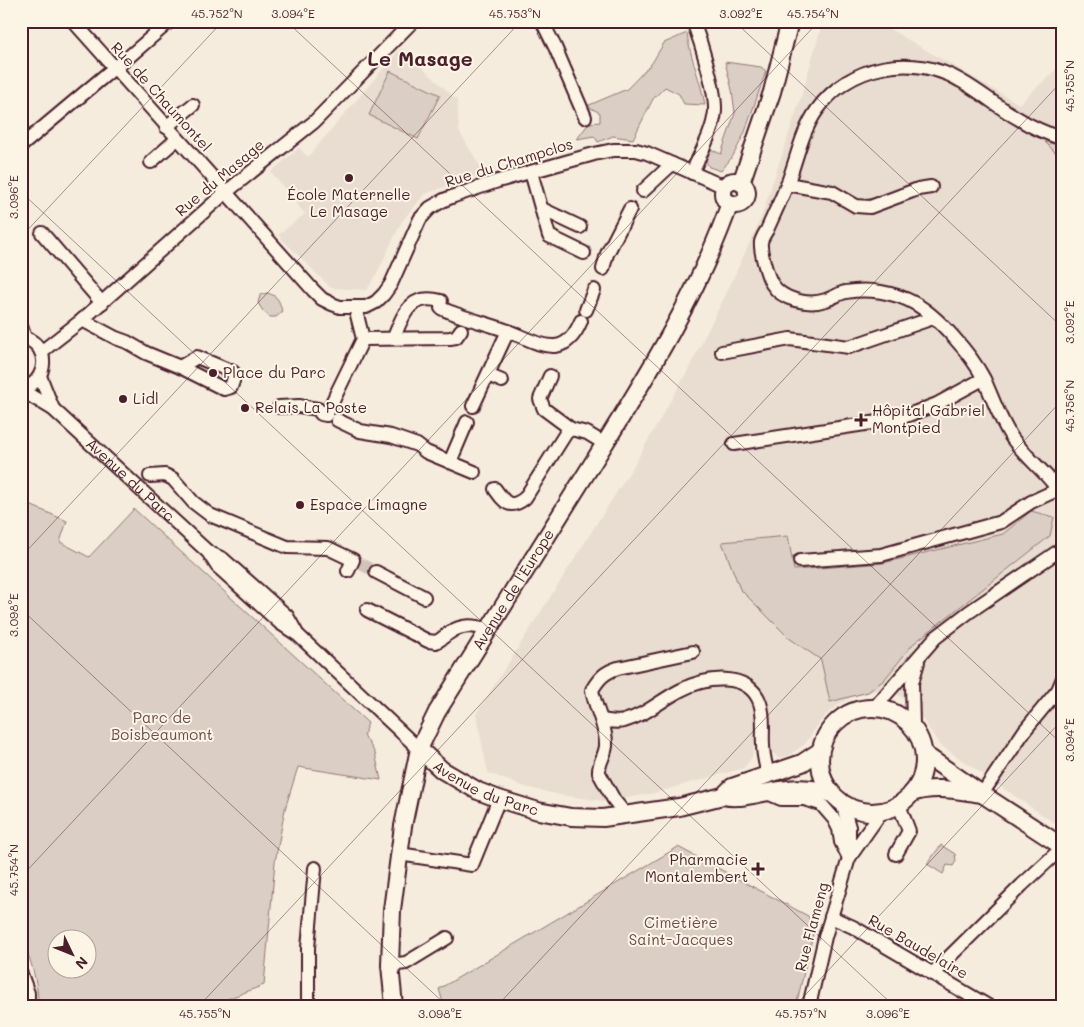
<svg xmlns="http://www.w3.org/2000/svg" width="1084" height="1027" viewBox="0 0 1084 1027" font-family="Mali,sans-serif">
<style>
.built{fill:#e8ddd0}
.green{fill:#dbcec4;stroke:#927678;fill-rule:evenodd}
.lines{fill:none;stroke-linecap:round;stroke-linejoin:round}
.minor-tunnel{stroke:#d3c3ba;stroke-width:12;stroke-dasharray:12 6;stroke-linecap:butt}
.minor-casing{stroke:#4a1f2b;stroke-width:16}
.major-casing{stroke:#4a1f2b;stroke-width:20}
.minor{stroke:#fcf5e5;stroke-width:12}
.major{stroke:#fcf5e5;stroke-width:16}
.ticks{fill:none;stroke:#4a1f2b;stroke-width:1;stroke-opacity:0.45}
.poi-dot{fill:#4a1f2b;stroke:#fcf5e5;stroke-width:2}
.labels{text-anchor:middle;stroke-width:4;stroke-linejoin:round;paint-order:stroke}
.street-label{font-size:15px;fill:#4a1f2b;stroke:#fcf5e5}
.poi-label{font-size:15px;fill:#4a1f2b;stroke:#fcf5e5;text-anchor:start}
.park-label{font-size:15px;fill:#6e4b51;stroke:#fcf5e5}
.district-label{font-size:20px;font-weight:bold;fill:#4a1f2b;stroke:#fcf5e5}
.neatline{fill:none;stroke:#4a1f2b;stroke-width:2}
.ticks-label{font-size:12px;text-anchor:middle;fill:#4a1f2b}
</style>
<rect width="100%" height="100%" fill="#f5ecde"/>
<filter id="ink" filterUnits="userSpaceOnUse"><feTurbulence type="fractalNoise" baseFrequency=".02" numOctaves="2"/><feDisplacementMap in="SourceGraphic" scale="10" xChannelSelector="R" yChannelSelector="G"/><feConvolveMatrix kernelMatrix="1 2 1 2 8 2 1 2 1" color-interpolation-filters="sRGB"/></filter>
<g filter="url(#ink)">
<g class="built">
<polygon points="823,21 886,21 888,28 1019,104 1063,63 1063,829 940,745 911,702 889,690 877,690 850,698 841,703 829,712 820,722 805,744 788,756 779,758 772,753 769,746 754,747 752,757 744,768 650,794 604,801 560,795 525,787 488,773 476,714 634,465 686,374 725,296 761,218 801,97"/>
<polygon points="401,48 457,100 459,131 484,173 425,194 402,221 377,273 367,290 331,288 278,235 305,214 271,172 299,148 308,157"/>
</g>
<g class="green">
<path d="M 687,33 C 690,58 701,81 705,105 L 684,104 L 679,94 L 665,87 L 653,99 L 633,139 L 613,136 L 598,142 L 594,136 L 577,139 L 589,123 L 600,122 L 600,113 L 587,106 L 627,89 L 652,63 L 664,43 Z"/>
<polygon points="725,62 761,67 766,71 745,132 733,156 721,171 709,167 706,161 710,149 721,154 735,113 732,90"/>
<polygon points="390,71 440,95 418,139 369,115"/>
<polygon points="1045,142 1063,146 1063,160"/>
<path d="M 267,293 C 277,295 280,301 282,312 L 276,317 L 270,317 L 263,311 L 258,303 L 260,295 Z"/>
<path d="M 23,502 L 67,521 L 60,542 L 89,557 L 134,509 L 368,723 L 364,735 L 375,753 L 381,780 L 298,767 L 285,809 L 275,862 L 264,985 L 209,1006 L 38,1006 C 39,982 29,957 21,934 L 21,506 ZM 58,940 L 88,940 L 88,970 L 58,970 Z"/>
<polygon points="1031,511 1054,517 1050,536 913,644 884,680 868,692 830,702 821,660 789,638 740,589 722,542 788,536 794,570 883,563 1003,534"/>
<polygon points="941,845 955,854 956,861 953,866 947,865 943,874 927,864"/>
<polygon points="678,847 808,916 814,930 796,1006 444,1006 439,989"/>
</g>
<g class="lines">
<polyline class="minor-tunnel" points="359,563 376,572"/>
<defs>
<g id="minor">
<polyline points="73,21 313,290 322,299 332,304 340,307 366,307 376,302 384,294 391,284 420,219 430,208 444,200 454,196 498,181 594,154 613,150 636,150 647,153 725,187"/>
<polyline points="542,21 555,47 585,117"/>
<polyline points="166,127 193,105"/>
<path d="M 1063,139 C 1048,134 1033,128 1019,119 C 999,108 981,92 961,81 C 913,53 850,64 817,110 C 802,131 797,158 788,182 C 782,198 774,214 767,230 C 765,233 762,238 761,242 C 760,251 767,276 772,284 C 782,300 808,306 826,300 C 833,298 839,293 846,292 C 868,288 894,292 914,303 C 938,316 971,354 984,379 C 993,399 1000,420 1012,438 C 1026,458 1052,477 1063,497"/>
<polyline points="21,146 114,68 124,61 170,21"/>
<polyline points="151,162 177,139"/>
<polyline points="531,172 549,236 584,253"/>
<path d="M 692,173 C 700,153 713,133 715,111 C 716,90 701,43 693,21"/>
<polyline points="787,184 832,192 856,206 870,207 918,189 931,187"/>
<polyline points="643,191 672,164"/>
<polyline points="542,209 580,227"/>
<polyline points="42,233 102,303"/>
<polyline points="603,269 607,254 630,209"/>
<path d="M 441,308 C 462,318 486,323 508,331"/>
<polyline points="586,310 594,290"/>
<polyline points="82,320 116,338 127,342 146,353 180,367"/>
<polyline points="21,326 25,338"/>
<path d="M 21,337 C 51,343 50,381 21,390"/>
<path d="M 394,337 C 404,313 410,293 441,301"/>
<polyline points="363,339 450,338 456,337 461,330"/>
<polyline points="41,352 82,320 225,193 314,122 413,21"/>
<polyline points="722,352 790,339 849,347 933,318"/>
<polygon points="197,357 233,372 235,375 231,387 224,389 180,367"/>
<polyline points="488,375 502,381"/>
<polyline points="40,376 53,409"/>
<polyline points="550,376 540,399 544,409 571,429"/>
<path id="s1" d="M 21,390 L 53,409 L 208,552 L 217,566 L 280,623 L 298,635 L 419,749"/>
<path d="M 473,406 L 508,331 C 539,343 564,362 581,321"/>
<polyline points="279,407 299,406 318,409 321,414 326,415 363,339 355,307"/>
<polyline points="337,420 360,431 391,436 417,445 426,452 474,472"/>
<polyline points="734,444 898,419 937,404 983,379"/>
<polyline points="450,462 467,422"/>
<polyline points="150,476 165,475 173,479 193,502 210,515 287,547 328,548 353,560 348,571"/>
<path d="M 495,489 C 505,503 510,510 525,498 L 566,433 L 571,429 L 587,433 L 605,444"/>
<polyline points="208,552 223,559 259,591 287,616 296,632"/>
<polyline points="800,561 881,555 1001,522 1031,502 1059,489 1063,468"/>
<polyline points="376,572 424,597"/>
<path d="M 367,610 L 428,641 L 436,642 C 441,640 444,636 449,633 C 462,624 474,625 488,630"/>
<polyline points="875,707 935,638 969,612 1063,548"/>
<path d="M 602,720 C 609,721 617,723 624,721 C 646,715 661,700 681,690 C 705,677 749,671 760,703 C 765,717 762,732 763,745 C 763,756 766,765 768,775"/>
<polyline points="913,726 912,683 918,662"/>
<polyline points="767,793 781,799 804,799 821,804 834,819 839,829 841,842 849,858"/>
<polyline points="982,794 1025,730 1058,690 1063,678"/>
<polyline points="842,803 849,827 849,858"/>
<path d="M 627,816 L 614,800 L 599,773 C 598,763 605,756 606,746 C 607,727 595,709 592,690 C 599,678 605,672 618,668 L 693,652"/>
<polyline points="399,854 472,865 499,799"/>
<polyline points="896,854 909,831 899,805"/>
<polyline points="831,917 853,927 988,1006"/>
<polyline points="390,965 406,963 447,938"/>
<polyline points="21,974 28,993 28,1006"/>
<polyline points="932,974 1022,885 1063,847"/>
<polyline points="308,1006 308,948 315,868"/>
<polyline points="809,1006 825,937 849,858 882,811"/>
</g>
<g id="major">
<circle cx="735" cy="193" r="12"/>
<polyline points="741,183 772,92 790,21"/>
<circle cx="872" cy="760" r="52"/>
<path id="s2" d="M 419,749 L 442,770 L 478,791 L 499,799 L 538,811 L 571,817 L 603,818 L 679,807 L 723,796 L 732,787 L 802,763 L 820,751"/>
<polyline points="924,754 982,794 1063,847"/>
<path d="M 912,793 C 935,785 958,791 982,794"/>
<path d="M 723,796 C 736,799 746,796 758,794 C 784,789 807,784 832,794"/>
<path id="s3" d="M 394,1006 L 390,965 L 392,910 L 403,826 L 419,749 L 437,712 C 489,628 542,545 594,461 C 645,379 698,295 730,203"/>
</g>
</defs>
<use href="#minor" class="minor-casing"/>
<use href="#major" class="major-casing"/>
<use href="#minor" class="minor"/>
<use href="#major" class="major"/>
</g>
</g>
<path class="ticks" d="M 286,21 L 1063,745M 734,21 L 1063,328M 21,192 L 894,1006M 21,237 L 223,21M 21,557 L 521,21M 21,609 L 447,1006M 21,877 L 819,21M 199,1006 L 1063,80M 497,1006 L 1063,399M 795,1006 L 1063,719"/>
<g class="poi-dot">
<circle cx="349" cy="178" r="5"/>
<circle cx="213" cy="373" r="5"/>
<circle cx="123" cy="399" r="5"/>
<circle cx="245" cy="408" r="5"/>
<path d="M858.5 412.5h5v5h5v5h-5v5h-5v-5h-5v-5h5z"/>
<circle cx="300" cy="505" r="5"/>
<path d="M755.5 861.5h5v5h5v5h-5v5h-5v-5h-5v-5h5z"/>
</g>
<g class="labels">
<g class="street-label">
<text transform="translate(161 97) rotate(48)" y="5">Rue de Chaumontel</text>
<text transform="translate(509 163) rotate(-17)" y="5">Rue du Champclos</text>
<text transform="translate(220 178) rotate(-40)" y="5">Rue du Masage</text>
<text dy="5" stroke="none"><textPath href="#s1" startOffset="142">Avenue du Parc</textPath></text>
<text dy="5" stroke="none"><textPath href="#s3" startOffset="445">Avenue de l'Europe</textPath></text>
<text dy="5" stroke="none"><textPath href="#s2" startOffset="79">Avenue du Parc</textPath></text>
<text transform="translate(812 927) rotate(-75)" y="5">Rue Flameng</text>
<text transform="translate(918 947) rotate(30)" y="5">Rue Baudelaire</text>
</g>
<g class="poi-label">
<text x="349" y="200" text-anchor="middle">École Maternelle<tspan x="349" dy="17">Le Masage</tspan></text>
<text x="223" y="378">Place du Parc</text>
<text x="133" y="404">Lidl</text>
<text x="255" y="413">Relais La Poste</text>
<text x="872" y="416">Hôpital Gabriel<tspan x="872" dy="17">Montpied</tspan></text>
<text x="310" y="510">Espace Limagne</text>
<text x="748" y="865" text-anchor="end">Pharmacie<tspan x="748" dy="17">Montalembert</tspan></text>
</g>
<g class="park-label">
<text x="162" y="723">Parc de<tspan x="162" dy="17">Boisbeaumont</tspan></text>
<text x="681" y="928">Cimetière<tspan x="681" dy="17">Saint-Jacques</tspan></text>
</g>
<g class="district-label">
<text x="420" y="66">Le Masage</text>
</g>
</g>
<rect width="1084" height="1027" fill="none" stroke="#fcf5e5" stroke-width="55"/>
<g transform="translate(72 954) rotate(133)"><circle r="24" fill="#fcf5e5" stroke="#b59f9b"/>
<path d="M0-4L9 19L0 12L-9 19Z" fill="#4a1f2b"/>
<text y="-8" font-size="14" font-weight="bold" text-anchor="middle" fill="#4a1f2b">N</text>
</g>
<rect x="28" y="28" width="1028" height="972" class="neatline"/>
<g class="ticks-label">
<text x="217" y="18">45.752°N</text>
<text x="293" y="18">3.094°E</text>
<text x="515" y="18">45.753°N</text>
<text x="741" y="18">3.092°E</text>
<text x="813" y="18">45.754°N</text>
<text transform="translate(1070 86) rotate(-90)" y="4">45.755°N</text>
<text transform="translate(14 197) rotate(-90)" y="4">3.096°E</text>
<text transform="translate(1070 322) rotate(-90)" y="4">3.092°E</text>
<text transform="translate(1070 406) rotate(-90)" y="4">45.756°N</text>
<text transform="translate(14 615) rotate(-90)" y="4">3.098°E</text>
<text transform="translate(1070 740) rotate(-90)" y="4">3.094°E</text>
<text transform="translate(14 870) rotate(-90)" y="4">45.754°N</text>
<text x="205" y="1018">45.755°N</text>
<text x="440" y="1018">3.098°E</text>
<text x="801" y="1018">45.757°N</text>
<text x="888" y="1018">3.096°E</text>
</g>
</svg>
